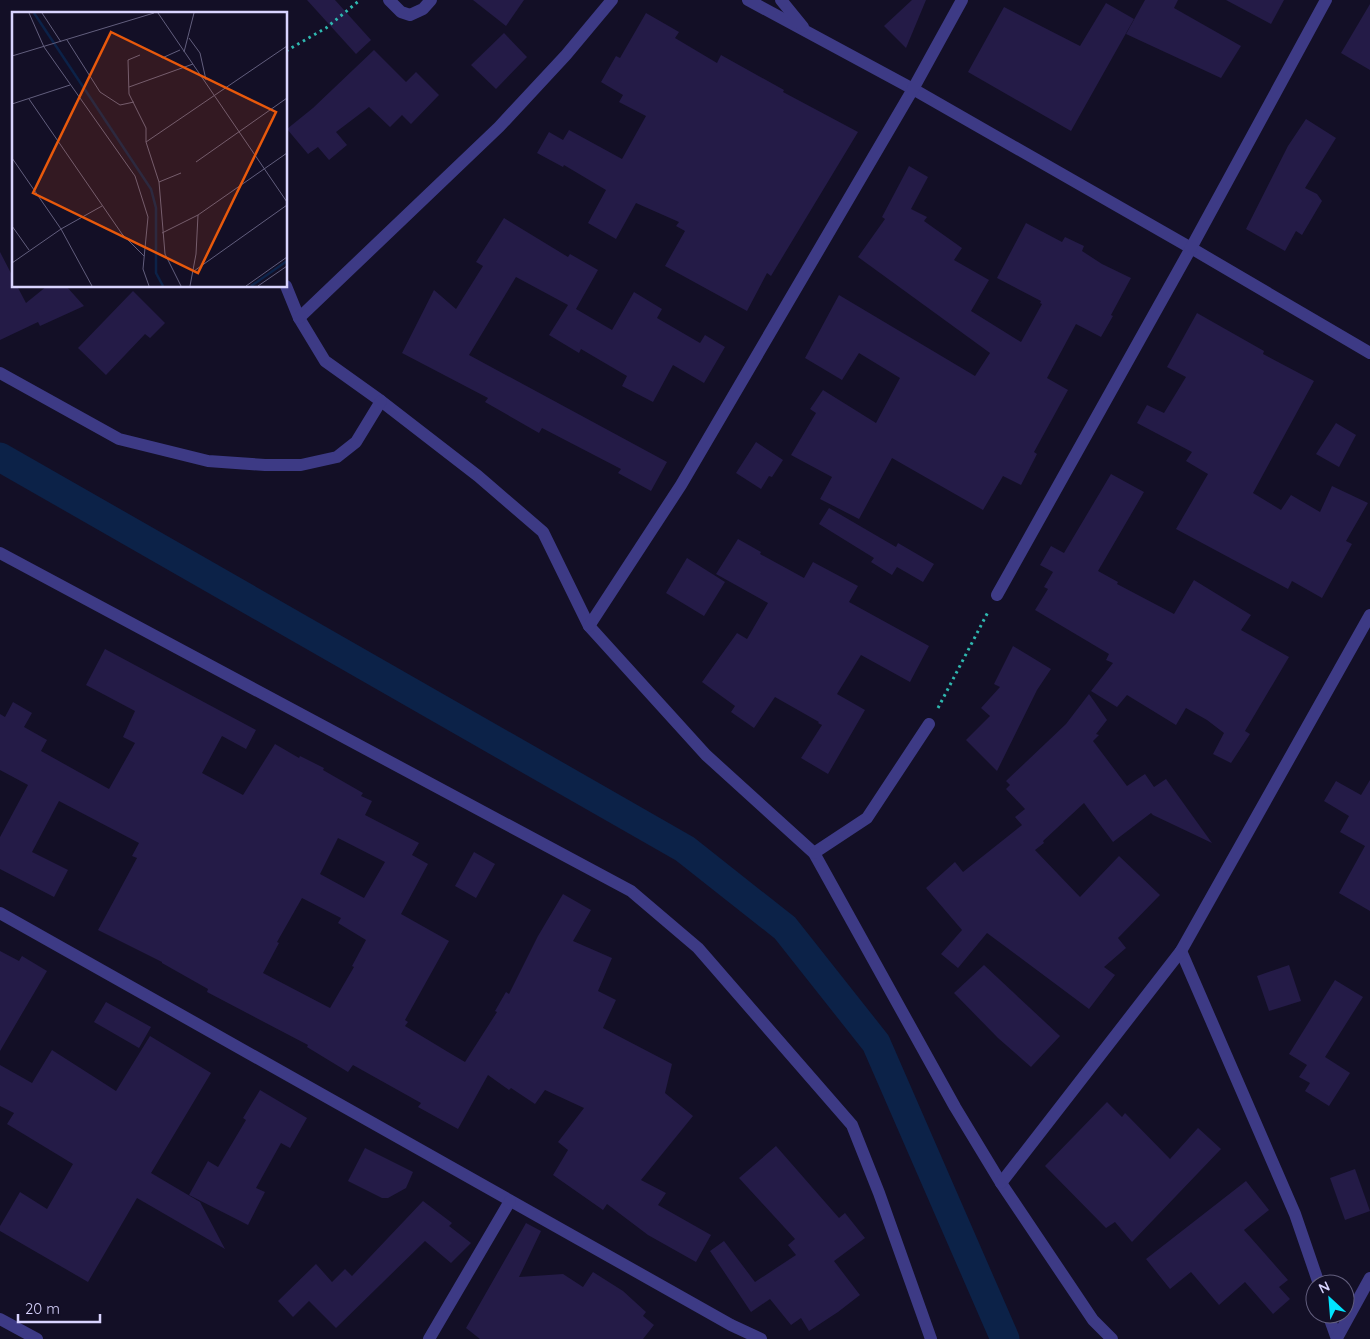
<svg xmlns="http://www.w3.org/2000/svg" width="1370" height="1339" viewBox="0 0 1370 1339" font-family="Quicksand,sans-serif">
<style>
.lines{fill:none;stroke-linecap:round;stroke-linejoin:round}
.canal{stroke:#0c2248;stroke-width:29}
.building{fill:#241b47;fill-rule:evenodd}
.path{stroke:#2fb8b0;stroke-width:3;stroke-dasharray:2.5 4;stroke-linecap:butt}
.minor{stroke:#3d3a85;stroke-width:12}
.inset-river{fill:none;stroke:#0c2248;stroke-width:2.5}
.inset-road{fill:none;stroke:#625e7d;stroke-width:1}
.view{fill:#e8590c;fill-opacity:0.15;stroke:#e8590c;stroke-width:2.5}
.inset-edge{fill:none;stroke:#d9d4ff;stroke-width:2.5}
</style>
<rect width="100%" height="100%" fill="#130f26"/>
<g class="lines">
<polyline class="canal" points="0,457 685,849 785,928 876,1043 1005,1339"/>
</g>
<g class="building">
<polygon points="307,0 335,0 371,40 356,54"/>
<polygon points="473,0 524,0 506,26"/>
<polygon points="912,0 926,0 906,48 884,26"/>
<polygon points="1145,0 1178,0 1174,8 1241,46 1221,78 1126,34"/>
<polygon points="1226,0 1284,0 1271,24"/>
<polygon points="1106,3 1134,19 1071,131 968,72 1004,7 1080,46"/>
<polygon points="1370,4 1370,70 1341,53"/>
<polygon points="646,13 679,32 675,38 717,63 721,55 784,90 783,92 858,132 771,276 767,273 747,311 665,266 685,231 676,226 679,222 636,203 616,239 588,223 606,190 564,165 563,167 537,153 549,132 563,140 569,130 622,159 646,116 619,102 623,95 601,82 616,56 620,58"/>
<polygon points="504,33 527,57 496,89 471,65"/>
<polygon points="374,50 406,82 416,72 439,95 411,124 402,115 390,127 369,107 336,132 347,145 329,160 318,147 308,154 287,129 313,108"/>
<polygon points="1306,119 1336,138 1305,188 1317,194 1322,201 1302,235 1296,231 1285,251 1246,229 1288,146"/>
<polygon points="909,166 928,177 911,209 927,217 924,221 962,248 954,260 989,280 971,311 1021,342 1042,304 1040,303 1041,301 997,278 1026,223 1062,242 1065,237 1084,246 1082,251 1102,264 1131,278 1111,315 1113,316 1101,337 1076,324 1047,378 1068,390 1034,452 1037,454 1021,485 1003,476 983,510 892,458 859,519 820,499 832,477 791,455 816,413 810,409 823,390 876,423 900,378 859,353 842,380 805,358 839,295 975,376 990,353 858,257 885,219 882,217"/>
<polygon points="504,218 568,257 570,254 598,270 576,309 612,330 634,292 662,309 657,318 700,343 705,335 725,347 704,383 673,365 653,402 622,386 627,376 581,349 579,353 549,335 568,305 516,277 469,355 667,462 651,491 618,473 621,469 542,428 539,433 485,402 488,398 402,353 434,290 456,309 483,266 476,262"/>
<polygon points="0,252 14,279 14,286 17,286 26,303 47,286 66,286 84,306 40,326 38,322 0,340"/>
<polygon points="133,291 165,323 150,338 145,334 106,375 78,348"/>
<polygon points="1197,313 1264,351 1263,354 1314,381 1253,493 1281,510 1291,495 1320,512 1332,486 1368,503 1346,541 1352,544 1322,598 1292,581 1288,589 1176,529 1208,474 1186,461 1192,452 1137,423 1147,405 1164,413 1186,377 1167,367"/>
<polygon points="1336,423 1356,435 1339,467 1316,454"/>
<polygon points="756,442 783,460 772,477 769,476 761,489 736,473"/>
<polygon points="1111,474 1144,492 1098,571 1118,582 1117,584 1174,614 1194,580 1251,615 1241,630 1289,657 1245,731 1250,734 1231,763 1213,754 1224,733 1207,720 1186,708 1176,725 1127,695 1117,707 1091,691 1113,663 1106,660 1109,654 1035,610 1048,589 1044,587 1053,572 1040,565 1051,546 1064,553"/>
<polygon points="829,508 896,547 898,543 934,564 923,582 897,567 892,575 871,562 874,558 819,524"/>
<polygon points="738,539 761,552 760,554 804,578 813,562 858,586 849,602 929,646 910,682 861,655 837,694 865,710 828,774 801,758 822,725 818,723 819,722 775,697 754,728 731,712 735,706 702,682 737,633 747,639 768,603 716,574"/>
<polygon points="687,558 725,582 704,616 666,593"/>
<polygon points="1013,646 1051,669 1037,690 997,771 966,740 990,716 981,708 1000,687 994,684"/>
<path d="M 105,649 L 256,730 L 246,749 L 222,736 L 202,773 L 243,795 L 275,744 L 299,758 L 300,756 L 324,768 L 323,770 L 363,793 L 361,796 L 372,801 L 365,815 L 419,843 L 412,855 L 428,864 L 401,914 L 449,941 L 405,1020 L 408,1022 L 405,1026 L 448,1052 L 465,1062 L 497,1012 L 495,1011 L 506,992 L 509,994 L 538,936 L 563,894 L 591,910 L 573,941 L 612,958 L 598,991 L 616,1000 L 603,1028 L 672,1064 L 665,1093 L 693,1116 L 641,1180 L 666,1193 L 658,1205 L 711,1235 L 696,1262 L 648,1235 L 607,1204 L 603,1210 L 553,1175 L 568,1150 L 558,1142 L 584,1108 L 545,1090 L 535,1104 L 511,1088 L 509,1090 L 488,1075 L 458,1129 L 418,1107 L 421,1103 L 353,1065 L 348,1072 L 307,1047 L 308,1045 L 207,992 L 208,989 L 162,963 L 162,962 L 98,930 L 137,858 L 132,856 L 139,843 L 59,801 L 32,852 L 68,870 L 54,897 L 0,869 L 0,837 L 28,785 L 0,770 L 0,714 L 5,717 L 13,702 L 32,713 L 24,727 L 47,740 L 41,751 L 109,789 L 135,743 L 123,737 L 135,711 L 86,685 ZM 338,838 L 385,862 L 364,898 L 320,874 ZM 302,898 L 341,918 L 338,923 L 366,940 L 352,966 L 354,967 L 330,1008 L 263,973 L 279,943 L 277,942 Z"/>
<polygon points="1089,694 1107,720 1096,734 1099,735 1093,741 1127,786 1145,774 1154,787 1166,779 1212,843 1153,815 1151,813 1113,842 1084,803 1043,841 1044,843 1035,850 1080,897 1119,856 1160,895 1118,938 1126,948 1104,967 1115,975 1089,1009 987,933 958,968 941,954 962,930 926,888 955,862 963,872 1022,825 1015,817 1025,809 1006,789 1010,785 1006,781 1066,724"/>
<polygon points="1370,780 1370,911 1339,893 1365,846 1340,832 1349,816 1324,801 1336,781 1361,795"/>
<polygon points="474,852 495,864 476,898 455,886"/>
<polygon points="0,951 19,961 22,956 47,971 0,1051"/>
<polygon points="984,965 1060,1036 1031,1067 998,1038 954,993"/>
<polygon points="1289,965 1301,1001 1269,1011 1257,976"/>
<polygon points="1335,980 1363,997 1325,1057 1350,1073 1329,1106 1305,1091 1310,1083 1299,1077 1307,1065 1289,1054"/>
<polygon points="106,1002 151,1027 139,1048 94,1022"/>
<polygon points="150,1036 211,1073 151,1173 200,1202 225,1249 137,1198 88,1282 0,1231 0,1226 20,1192 47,1209 73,1164 7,1124 14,1113 0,1106 0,1065 32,1083 52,1050 116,1091"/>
<polygon points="260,1090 307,1118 290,1148 281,1143 256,1188 265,1192 248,1225 189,1195 208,1161 218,1167 246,1120 243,1118"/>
<polygon points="1107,1102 1122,1117 1125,1113 1170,1159 1198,1128 1221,1149 1132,1242 1115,1222 1106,1228 1045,1166"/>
<polygon points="776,1146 839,1218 845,1213 865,1238 834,1261 860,1295 838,1312 809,1331 801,1318 791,1325 770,1299 751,1312 710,1251 724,1241 755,1282 796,1255 788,1245 795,1239 739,1178"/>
<polygon points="365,1148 413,1172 406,1188 388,1198 382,1198 348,1181"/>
<polygon points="1355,1169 1370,1211 1345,1220 1330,1178"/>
<polygon points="1246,1181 1269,1210 1244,1230 1288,1280 1279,1287 1290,1299 1273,1314 1245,1282 1219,1305 1191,1272 1170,1289 1146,1259"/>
<polygon points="423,1201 452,1223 449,1226 471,1243 451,1263 425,1241 336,1328 309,1301 293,1317 278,1301 316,1264 332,1282 345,1269 352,1276"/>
<polygon points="526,1223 541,1231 519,1277 563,1274 583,1287 593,1272 623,1291 646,1312 643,1316 654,1325 643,1339 480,1339 466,1328"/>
</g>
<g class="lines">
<g class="path">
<polyline points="286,51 326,28 360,0"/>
<polyline points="938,708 988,612"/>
</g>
<g class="minor">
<polyline points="389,0 401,12 410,15 423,9 431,0"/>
<polyline points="748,0 913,89 1191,248 1370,353"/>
<polyline points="781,0 803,27"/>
<polyline points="286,286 299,318 325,361 381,401 478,476 543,532 589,626 706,755 814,853 955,1107 1001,1183 1093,1320 1112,1339"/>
<polyline points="299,318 499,127 566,55 612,0"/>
<polyline points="0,373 119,439 208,461 265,465 301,465 337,457 356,442 381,401"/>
<polyline points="0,553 631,891 698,948 852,1125 879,1193 931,1339"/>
<polyline points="997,595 1191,248 1326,0"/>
<polyline points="589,626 681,485 913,89 962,0"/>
<polyline points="814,853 867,818 929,724"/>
<polyline points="0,913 731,1325 761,1339"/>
<polyline points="1181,951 1295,1214 1319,1284"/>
<polyline points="1001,1183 1181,951 1370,615"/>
<polyline points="1328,1314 1337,1339"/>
<polyline points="0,1319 37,1339"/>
<polyline points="1337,1338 1370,1278"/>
<polyline points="429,1339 510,1201"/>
</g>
</g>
<g transform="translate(12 12)">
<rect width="275" height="275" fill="#130f26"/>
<path class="inset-river" d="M 22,1 L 139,177 L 144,196 L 144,261 L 151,274M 239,274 L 275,249"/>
<path class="inset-road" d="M 17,1 L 32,35 L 123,164 L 136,205 L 131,257 L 137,274M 30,1 L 49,30M 146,1 L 275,190M 177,26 L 188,41 L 194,68M 55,28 L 88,80 L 108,93 L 122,90M 172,40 L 182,1M 146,42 L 150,46 L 168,38M 128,43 L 116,48 L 117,82 L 134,116 L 134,130 L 147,170 L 153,242 L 169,274M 0,44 L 142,1M 117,75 L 181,52M 17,87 L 110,222 L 132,244M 0,92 L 58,73M 134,130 L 275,34M 0,146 L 49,217 L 80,274M 184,150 L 275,86M 147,170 L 169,161M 0,214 L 17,238M 150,221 L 186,203 L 275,141M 0,251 L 49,217 L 90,194M 182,259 L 275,193M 178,274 L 184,242 L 186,203M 234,274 L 275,245M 246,274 L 275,254"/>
<path class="view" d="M 99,20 L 264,100 L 186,261 L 21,181 Z"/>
<rect width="275" height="275" class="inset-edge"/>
</g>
<g transform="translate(1330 1299) rotate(334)"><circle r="24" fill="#130f26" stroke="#625e7d"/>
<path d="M0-4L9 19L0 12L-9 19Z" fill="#00e5ff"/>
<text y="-8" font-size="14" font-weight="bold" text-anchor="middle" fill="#d9d4ff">N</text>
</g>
<path d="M18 1314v8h82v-8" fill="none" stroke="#d9d4ff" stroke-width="2.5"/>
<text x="25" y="1314" font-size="15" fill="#d9d4ff" stroke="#130f26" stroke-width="4" paint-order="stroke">20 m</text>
</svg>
